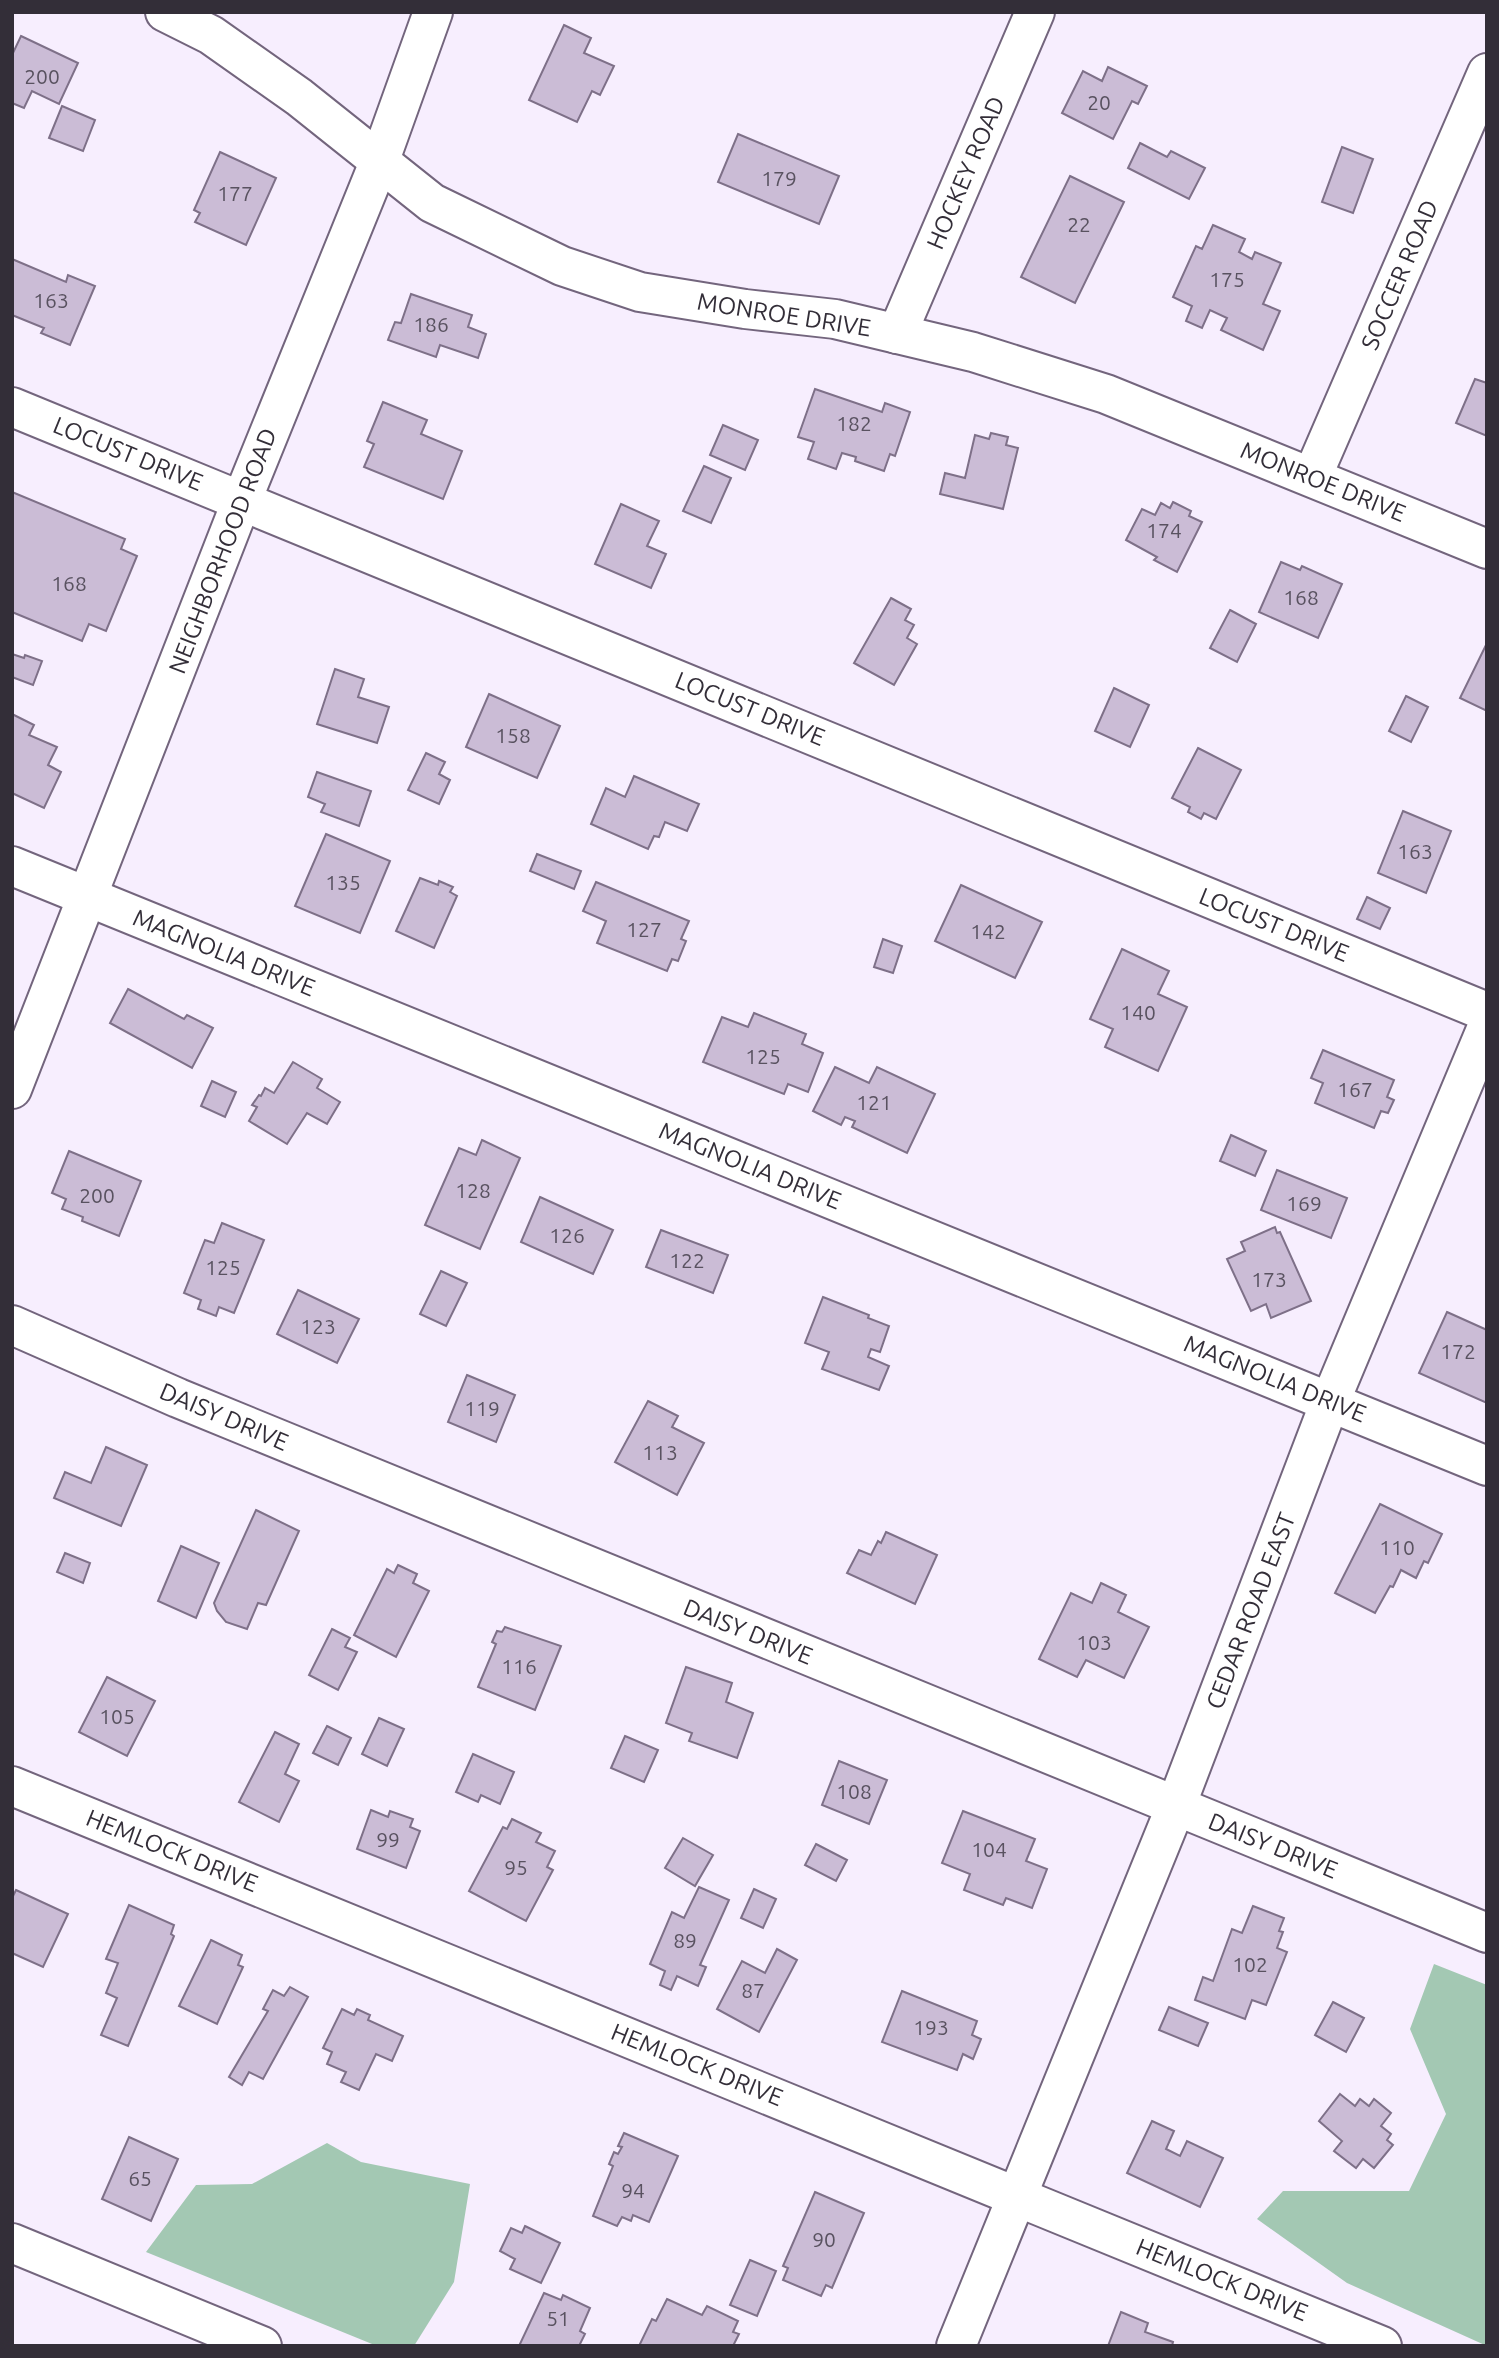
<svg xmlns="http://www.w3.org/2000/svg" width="1499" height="2358" viewBox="0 0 1499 2358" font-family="Ubuntu,sans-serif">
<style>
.forest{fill:#a3c8b3}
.building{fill:#cbbcd6;stroke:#7e7088;stroke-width:2}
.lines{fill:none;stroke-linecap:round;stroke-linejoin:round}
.minor-casing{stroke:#73657d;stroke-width:42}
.minor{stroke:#fff;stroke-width:38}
.labels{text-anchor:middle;stroke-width:5;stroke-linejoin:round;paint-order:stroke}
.number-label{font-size:21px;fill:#595260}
.street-label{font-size:24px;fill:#332e38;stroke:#fff}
</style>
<rect width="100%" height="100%" fill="#f7eefe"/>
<g class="forest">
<polygon points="1434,1964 1487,1985 1487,2346 1347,2283 1257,2219 1283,2191 1409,2191 1446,2114 1410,2029"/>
<polygon points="327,2143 361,2162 470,2184 454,2282 414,2346 377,2346 146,2252 196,2185 252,2184"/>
</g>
<g class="building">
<polygon points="564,25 591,38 584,53 614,66 600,95 592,91 577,122 529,100"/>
<polygon points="21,36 78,63 59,104 32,91 24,108 12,103 12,55"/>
<polygon points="1108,67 1147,86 1138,104 1132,101 1113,139 1062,113 1083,71 1102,81"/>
<polygon points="62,106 95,120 83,151 49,138"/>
<polygon points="738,134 839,176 819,224 718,182"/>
<polygon points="1140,143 1167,157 1171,151 1205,168 1189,199 1128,168"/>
<polygon points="1342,147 1373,159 1353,213 1322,202"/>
<polygon points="220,152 276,178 246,245 195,222 200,213 194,210"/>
<polygon points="1070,176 1124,202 1075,303 1021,277"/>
<polygon points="1213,225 1245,239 1239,252 1252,259 1255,252 1281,263 1263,304 1280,311 1263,350 1221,330 1227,318 1210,310 1202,328 1186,321 1192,306 1173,297 1196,246 1202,249"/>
<polygon points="12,259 66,282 68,275 95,286 70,345 41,333 44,328 12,315"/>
<polygon points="411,294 472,315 468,327 486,334 478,358 440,345 436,357 388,340 395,322 401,323"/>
<polygon points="1475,379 1487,383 1487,436 1456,423"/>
<polygon points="815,389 882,412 885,403 910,412 895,456 890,454 884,471 855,461 856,457 842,453 836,469 808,459 814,442 798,437"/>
<polygon points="383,402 427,420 421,434 462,451 443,499 364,467 374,444 367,441"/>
<polygon points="723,425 758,440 745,470 710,455"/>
<polygon points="991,433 1008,437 1006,445 1018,448 1003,509 940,494 945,473 965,478 975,435 989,439"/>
<polygon points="704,466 731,478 711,523 683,511"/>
<polygon points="12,492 125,539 121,549 137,556 106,631 89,624 82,641 12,612"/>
<polygon points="1173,502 1191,511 1189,516 1202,522 1177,572 1154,560 1157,557 1126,540 1142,509 1155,515 1161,503 1170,508"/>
<polygon points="621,504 659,521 647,546 666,554 651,588 595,564"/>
<polygon points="1281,562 1300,570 1302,566 1342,584 1318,638 1259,612"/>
<polygon points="891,598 911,609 905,620 914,625 907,638 917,644 894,685 854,663"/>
<polygon points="1230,610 1256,624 1237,662 1210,648"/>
<polygon points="1487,643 1487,711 1460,698"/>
<polygon points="12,654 24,658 25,655 42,661 33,685 12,677"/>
<polygon points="335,669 364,679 358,697 389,707 377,743 317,724"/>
<polygon points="1114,688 1149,705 1130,747 1095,731"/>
<polygon points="489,694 560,726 537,778 466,747"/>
<polygon points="1406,696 1428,707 1411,742 1389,731"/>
<polygon points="12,714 34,725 29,735 57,747 48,765 61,772 44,808 12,793"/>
<polygon points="1198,748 1241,770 1216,819 1204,813 1201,819 1188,812 1190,807 1172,798"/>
<polygon points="426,753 445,762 439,774 450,780 439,804 408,790"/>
<polygon points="317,772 371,791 359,826 321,812 325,804 308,797"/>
<polygon points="634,776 699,804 687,831 665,822 659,837 654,836 648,849 591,824 606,788 625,797"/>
<polygon points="1403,811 1451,831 1426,893 1378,873"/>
<polygon points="326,834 390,861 360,933 295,906"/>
<polygon points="537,854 581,871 574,889 530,871"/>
<polygon points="420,878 438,885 439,881 453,887 450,892 457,896 434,948 396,931"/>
<polygon points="596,882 689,921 681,939 686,941 678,961 672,959 667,971 597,943 606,921 583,911"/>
<polygon points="961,885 1042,922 1015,978 935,941"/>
<polygon points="1367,897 1390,908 1380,929 1357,919"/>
<polygon points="883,939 902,946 893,973 874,967"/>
<polygon points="1122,949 1169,971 1158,994 1187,1007 1158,1071 1105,1047 1113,1029 1090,1019"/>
<polygon points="128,989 184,1019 187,1015 213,1028 192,1068 110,1023"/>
<polygon points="754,1013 806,1034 802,1044 823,1053 808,1092 788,1084 784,1094 703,1062 722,1017 748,1027"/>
<polygon points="1323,1050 1394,1080 1387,1097 1394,1100 1388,1113 1381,1111 1374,1128 1315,1103 1323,1083 1311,1078"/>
<polygon points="293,1062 322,1079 317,1088 340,1102 327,1124 307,1113 287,1144 249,1121 257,1107 252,1105 259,1095 261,1096 265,1088 274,1093"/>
<polygon points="835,1067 869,1083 877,1067 935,1094 907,1153 852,1127 855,1121 845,1117 841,1125 813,1111"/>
<polygon points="212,1081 236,1092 225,1117 201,1106"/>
<polygon points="1231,1135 1266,1151 1255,1176 1220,1161"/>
<polygon points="482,1140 520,1158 480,1249 425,1225 459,1148 476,1155"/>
<polygon points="69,1151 141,1181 119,1236 82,1221 83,1217 62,1209 66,1199 52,1193"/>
<polygon points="1277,1170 1347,1198 1331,1238 1261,1210"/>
<polygon points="540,1197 613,1230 593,1274 521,1242"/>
<polygon points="222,1223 264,1240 234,1313 219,1307 216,1316 198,1309 201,1300 184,1293 205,1240 214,1243"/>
<polygon points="1275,1227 1277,1233 1280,1232 1311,1301 1271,1318 1266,1304 1251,1311 1227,1259 1245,1251 1241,1242"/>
<polygon points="661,1230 728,1255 713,1293 646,1267"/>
<polygon points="441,1271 467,1283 446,1326 420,1314"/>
<polygon points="298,1290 359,1319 337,1363 277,1334"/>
<polygon points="823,1297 869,1315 868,1318 889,1326 880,1352 871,1349 868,1357 889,1366 879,1390 822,1369 829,1352 805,1343"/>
<polygon points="1447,1312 1487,1330 1487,1403 1419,1373"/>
<polygon points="467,1375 515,1395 496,1442 448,1422"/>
<polygon points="648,1401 678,1416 672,1427 704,1443 677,1495 615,1462"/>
<polygon points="106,1447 147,1465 121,1526 54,1498 65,1472 91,1483"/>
<polygon points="1380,1504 1442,1534 1428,1563 1424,1561 1416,1578 1401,1570 1393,1587 1390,1586 1375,1613 1335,1593"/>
<polygon points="256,1510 299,1531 266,1605 258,1603 247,1629 226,1622 217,1611 214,1603"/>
<polygon points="886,1532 937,1555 915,1604 847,1573 859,1550 871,1555 878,1541 881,1543"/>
<polygon points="181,1546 219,1563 196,1618 158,1601"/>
<polygon points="65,1553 90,1563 83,1583 57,1572"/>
<polygon points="398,1565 417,1574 413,1583 429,1591 396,1657 354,1635 387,1569 394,1573"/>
<polygon points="1101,1583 1126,1595 1118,1612 1149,1627 1124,1678 1086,1660 1077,1677 1039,1659 1071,1593 1092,1603"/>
<polygon points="505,1627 561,1646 535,1710 478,1687 496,1644 492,1642 497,1631 502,1632"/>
<polygon points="332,1629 350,1638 345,1647 357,1652 338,1690 309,1675"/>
<polygon points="686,1667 732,1683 726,1702 753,1713 737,1758 689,1741 692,1733 666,1723"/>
<polygon points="107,1677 155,1701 127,1756 79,1732"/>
<polygon points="379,1718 404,1729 387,1766 362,1754"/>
<polygon points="327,1726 351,1738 338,1765 313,1753"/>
<polygon points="275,1732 299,1744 285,1774 299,1781 279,1822 239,1802"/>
<polygon points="625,1736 658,1750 644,1782 611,1768"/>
<polygon points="473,1754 514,1772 500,1804 481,1795 478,1802 456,1792"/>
<polygon points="839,1761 887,1780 869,1824 822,1805"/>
<polygon points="371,1810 388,1817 390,1811 413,1819 410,1827 420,1831 406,1868 357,1849"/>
<polygon points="963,1811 1035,1839 1026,1861 1047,1869 1032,1908 1006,1898 1003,1905 964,1890 970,1874 942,1863"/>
<polygon points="512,1819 541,1833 536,1842 555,1851 547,1867 553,1870 526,1921 469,1891 503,1827 507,1829"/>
<polygon points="683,1838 713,1855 695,1886 665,1868"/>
<polygon points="816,1844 847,1860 836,1881 805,1865"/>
<polygon points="699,1887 729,1900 700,1965 706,1967 698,1986 677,1976 671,1990 660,1985 665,1971 650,1964 672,1912 684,1918"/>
<polygon points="754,1889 776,1899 763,1928 741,1918"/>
<polygon points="16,1890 68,1914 43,1967 12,1953 12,1898"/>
<polygon points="129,1905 174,1925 171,1934 174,1936 128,2046 101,2035 117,1998 106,1993 118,1963 106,1959"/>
<polygon points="1253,1906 1284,1918 1279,1931 1283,1932 1277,1948 1287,1952 1266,2005 1252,2000 1245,2019 1195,2000 1203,1977 1213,1981 1232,1929 1242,1933"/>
<polygon points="211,1940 242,1955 238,1965 243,1967 217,2024 179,2006"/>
<polygon points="777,1949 797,1960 759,2032 717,2009 742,1961 765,1973"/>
<polygon points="290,1987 308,1997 263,2079 249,2072 242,2085 229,2077 268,2011 263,2009 273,1990 284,1996"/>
<polygon points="902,1991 977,2021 972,2035 981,2039 973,2059 963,2054 957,2070 882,2042"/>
<polygon points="1333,2002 1364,2018 1346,2052 1315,2035"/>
<polygon points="1169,2007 1208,2023 1198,2046 1159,2030"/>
<polygon points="342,2009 354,2015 357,2009 370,2015 368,2020 403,2036 392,2061 376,2054 359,2090 341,2082 346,2072 327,2064 332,2052 323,2048"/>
<polygon points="1340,2094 1355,2106 1360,2099 1369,2106 1374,2099 1391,2113 1381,2126 1391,2134 1387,2140 1393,2145 1374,2168 1363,2159 1356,2168 1334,2151 1342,2141 1319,2121"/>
<polygon points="1152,2121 1174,2131 1166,2149 1180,2156 1187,2141 1223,2158 1200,2207 1127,2173"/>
<polygon points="624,2133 678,2156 649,2222 633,2215 631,2221 622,2217 617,2226 593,2216 613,2166 609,2164 614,2152 618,2154 622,2147 618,2146"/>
<polygon points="129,2137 178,2159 151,2221 102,2199"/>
<polygon points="815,2192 864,2213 832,2288 826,2285 821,2296 783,2280 788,2268 783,2266"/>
<polygon points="525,2226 560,2243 541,2283 510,2269 515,2259 500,2251 511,2228 522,2233"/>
<polygon points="750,2260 776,2271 757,2316 730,2305"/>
<polygon points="544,2293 561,2300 563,2295 590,2308 580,2331 585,2334 579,2346 519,2346"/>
<polygon points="667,2299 702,2315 707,2306 738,2321 733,2332 739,2334 733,2346 639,2346 652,2319 656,2321"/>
<polygon points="1121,2312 1148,2323 1145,2332 1173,2342 1172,2346 1108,2346"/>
</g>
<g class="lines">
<defs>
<g id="minor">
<polyline points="165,12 211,35 299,97 432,203 562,266 640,292 745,309 835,319 973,352 1106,394 1487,549"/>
<polyline points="897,334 1035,12"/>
<polyline points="12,407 1487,1012"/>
<polyline points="1312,477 1487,73"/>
<polyline points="12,866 1487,1466"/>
<polyline points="12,1089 242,500 380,160 433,12"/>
<polyline points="12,1325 178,1398 1487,1933"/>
<polyline points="12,1786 1382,2346"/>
<polyline points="12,2243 262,2346"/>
<polyline points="956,2346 1176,1806 1330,1402 1487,1027"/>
</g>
</defs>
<use href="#minor" class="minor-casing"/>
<use href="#minor" class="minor"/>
</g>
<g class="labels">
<g class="number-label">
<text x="42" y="84">200</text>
<text x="1099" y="110">20</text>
<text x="779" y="186">179</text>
<text x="235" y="201">177</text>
<text x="1079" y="232">22</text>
<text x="1227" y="287">175</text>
<text x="51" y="308">163</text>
<text x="431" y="332">186</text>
<text x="854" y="431">182</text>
<text x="1164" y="538">174</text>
<text x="69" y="591">168</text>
<text x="1301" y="605">168</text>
<text x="513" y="743">158</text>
<text x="1415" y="859">163</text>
<text x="343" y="890">135</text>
<text x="644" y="937">127</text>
<text x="988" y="939">142</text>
<text x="1138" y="1020">140</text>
<text x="763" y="1064">125</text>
<text x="1355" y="1097">167</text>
<text x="874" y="1110">121</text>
<text x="473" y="1198">128</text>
<text x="97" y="1203">200</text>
<text x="1304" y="1211">169</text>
<text x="567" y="1243">126</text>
<text x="687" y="1268">122</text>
<text x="223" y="1275">125</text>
<text x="1269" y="1287">173</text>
<text x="318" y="1334">123</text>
<text x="1458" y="1359">172</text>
<text x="482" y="1416">119</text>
<text x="660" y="1460">113</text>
<text x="1397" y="1555">110</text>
<text x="1094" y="1650">103</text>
<text x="519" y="1674">116</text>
<text x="117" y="1724">105</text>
<text x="854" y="1799">108</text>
<text x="388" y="1847">99</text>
<text x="989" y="1857">104</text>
<text x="516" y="1875">95</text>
<text x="685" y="1948">89</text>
<text x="1250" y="1972">102</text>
<text x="753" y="1998">87</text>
<text x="931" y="2035">193</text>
<text x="140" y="2186">65</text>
<text x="633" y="2198">94</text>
<text x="824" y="2247">90</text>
<text x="558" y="2326">51</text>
</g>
<g class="street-label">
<text transform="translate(966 173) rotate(-67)" y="8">HOCKEY ROAD</text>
<text transform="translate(1400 275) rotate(-67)" y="8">SOCCER ROAD</text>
<text transform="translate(784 315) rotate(9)" y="8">MONROE DRIVE</text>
<text transform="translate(128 454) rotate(22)" y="8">LOCUST DRIVE</text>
<text transform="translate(1323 482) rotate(22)" y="8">MONROE DRIVE</text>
<text transform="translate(223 551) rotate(-69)" y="8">NEIGHBORHOOD ROAD</text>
<text transform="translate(750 709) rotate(22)" y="8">LOCUST DRIVE</text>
<text transform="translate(1274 925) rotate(22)" y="8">LOCUST DRIVE</text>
<text transform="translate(224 953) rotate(22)" y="8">MAGNOLIA DRIVE</text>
<text transform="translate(750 1166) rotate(22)" y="8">MAGNOLIA DRIVE</text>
<text transform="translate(1275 1379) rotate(22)" y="8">MAGNOLIA DRIVE</text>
<text transform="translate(224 1417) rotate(23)" y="8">DAISY DRIVE</text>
<text transform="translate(1251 1611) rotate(-69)" y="8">CEDAR ROAD EAST</text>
<text transform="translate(748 1632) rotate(22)" y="8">DAISY DRIVE</text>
<text transform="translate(1273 1846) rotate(22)" y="8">DAISY DRIVE</text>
<text transform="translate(172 1851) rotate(22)" y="8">HEMLOCK DRIVE</text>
<text transform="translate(697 2065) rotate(22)" y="8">HEMLOCK DRIVE</text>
<text transform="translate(1222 2280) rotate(22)" y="8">HEMLOCK DRIVE</text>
</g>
</g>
<rect width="1499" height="2358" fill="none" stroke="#332e38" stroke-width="28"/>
</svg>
